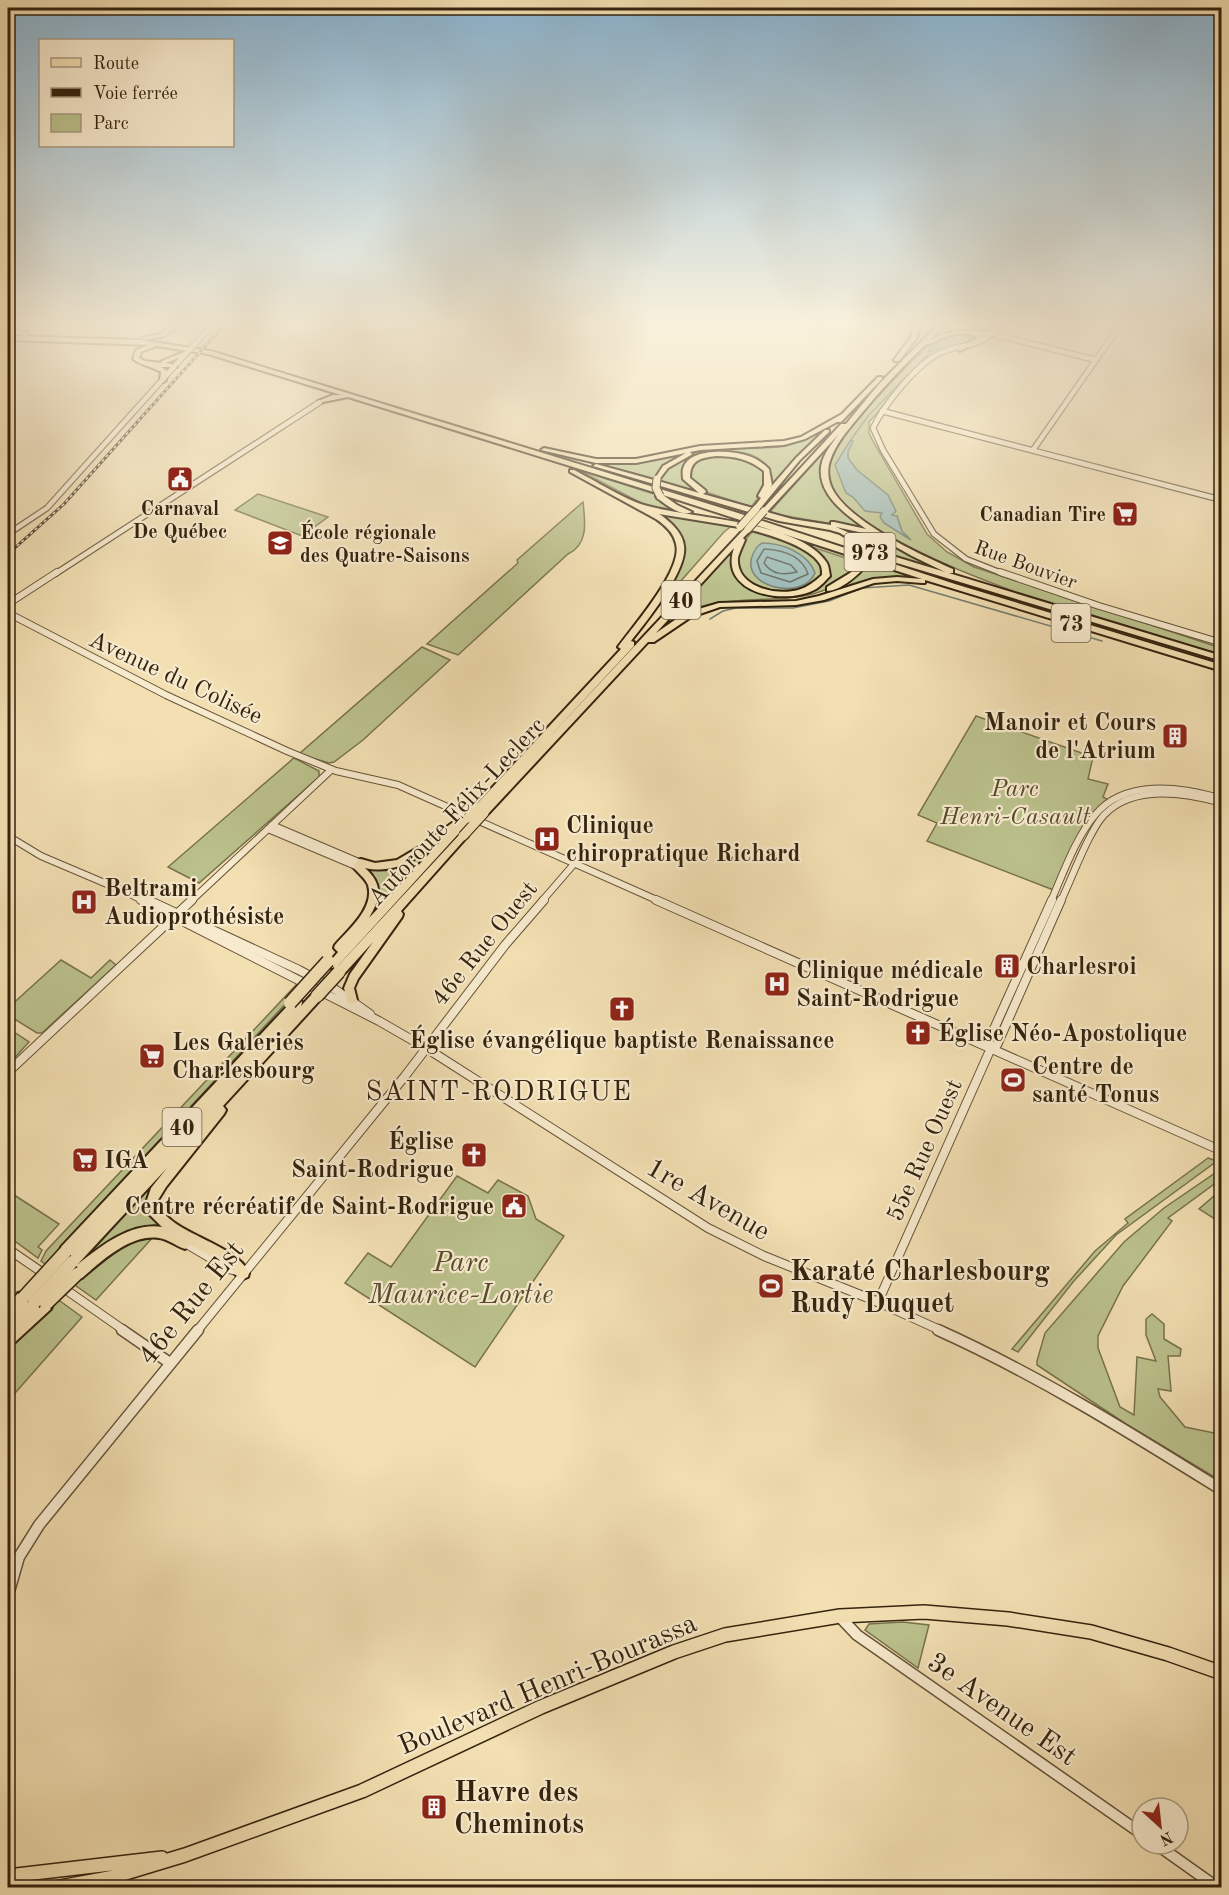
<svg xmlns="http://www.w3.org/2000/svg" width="1229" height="1895" viewBox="0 0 1229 1895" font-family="'Old Standard TT',serif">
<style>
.green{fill:#bbc18c;stroke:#78724d;stroke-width:1.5}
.water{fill:#9ebab6;stroke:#747e73;stroke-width:1.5}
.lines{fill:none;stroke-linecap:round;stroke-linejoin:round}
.shore{stroke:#696e62;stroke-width:1.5}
.stream{stroke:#747e73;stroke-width:1.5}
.minor-far3-casing{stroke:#645237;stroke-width:7}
.minor-far2-casing{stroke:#645237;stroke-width:8}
.minor-far1-casing{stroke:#645237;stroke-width:10}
.minor-casing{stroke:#645237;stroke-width:13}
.major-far1-casing{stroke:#34230e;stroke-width:8}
.major-casing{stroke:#34230e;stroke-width:16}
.highway-casing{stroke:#34230e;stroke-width:4}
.minor-far3{stroke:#f7eacd;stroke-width:4.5}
.minor-far2{stroke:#f7eacd;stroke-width:6}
.minor-far1{stroke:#f7eacd;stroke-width:8}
.minor{stroke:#f7eacd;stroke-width:10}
.major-far1{stroke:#f2dfb2;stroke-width:6}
.major{stroke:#f2dfb2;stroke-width:13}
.highway{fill:#f2dfb2;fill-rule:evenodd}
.rail-casing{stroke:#34230e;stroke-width:3}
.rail{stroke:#f7eacd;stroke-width:1.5;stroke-dasharray:3;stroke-linecap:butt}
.minor-bridge-casing{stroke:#645237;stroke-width:7;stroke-linecap:butt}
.highway-bridge-far2-casing{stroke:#34230e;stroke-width:9;stroke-linecap:butt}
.highway-bridge-far1-casing{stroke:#34230e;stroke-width:11;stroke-linecap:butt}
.highway-bridge-casing{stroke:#34230e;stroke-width:15;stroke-linecap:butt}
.minor-bridge{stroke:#f7eacd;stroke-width:4.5}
.highway-bridge-far2{stroke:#f2dfb2;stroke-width:7}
.highway-bridge-far1{stroke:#f2dfb2;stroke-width:9}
.highway-bridge{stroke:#f2dfb2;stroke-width:12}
.labels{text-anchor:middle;stroke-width:4.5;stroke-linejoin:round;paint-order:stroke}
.far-poi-label{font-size:20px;font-weight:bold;fill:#34230e;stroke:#f7eacd}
.far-street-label{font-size:20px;fill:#34230e;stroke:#f7eacd}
.shield{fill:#f7eacd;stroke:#6e5f47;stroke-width:1.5}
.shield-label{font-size:22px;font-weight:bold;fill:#34230e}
.street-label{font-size:24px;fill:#34230e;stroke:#f7eacd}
.poi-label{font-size:24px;font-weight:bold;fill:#34230e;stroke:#f7eacd;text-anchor:start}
.park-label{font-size:24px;font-style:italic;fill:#564a2e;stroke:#f7eacd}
.quarter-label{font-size:27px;letter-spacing:1.5px;fill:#34230e;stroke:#f7eacd}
.near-street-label{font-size:28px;fill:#34230e;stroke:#f7eacd}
.near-park-label{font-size:28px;font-style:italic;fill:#564a2e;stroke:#f7eacd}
.near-poi-label{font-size:28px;font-weight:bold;fill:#34230e;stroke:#f7eacd;text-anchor:start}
</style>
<rect width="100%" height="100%" fill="#f2dfb2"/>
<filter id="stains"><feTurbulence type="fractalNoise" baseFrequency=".00333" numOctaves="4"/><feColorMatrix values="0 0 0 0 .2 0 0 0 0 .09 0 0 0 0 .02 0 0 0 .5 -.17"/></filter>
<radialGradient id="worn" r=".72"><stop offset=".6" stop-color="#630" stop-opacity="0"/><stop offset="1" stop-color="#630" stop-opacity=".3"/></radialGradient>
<g class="green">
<path d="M 966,333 L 974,335 L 976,338 L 966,344 L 926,357 L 869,422 L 869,433 L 874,443 L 927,534 L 947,552 L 974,567 L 1221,648 L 1221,654 C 1154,638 828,549 828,472 C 828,440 907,366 932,343 L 946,336 Z"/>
<path d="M 823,432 L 772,487 C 771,483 772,475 769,469 C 754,444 715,452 694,459 L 685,479 L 699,493 L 659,481 C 676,440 744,451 779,447 C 794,444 808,437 823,432 Z"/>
<path d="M 834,441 C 832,447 823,456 822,465 C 815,495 847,515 868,530 L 769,513 Z"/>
<path d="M 703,449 C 685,454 663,460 654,479 L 586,460 L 611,463 L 638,462 Z"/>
<path d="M 731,455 L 758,463 L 765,473 L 764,490 L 751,507 L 706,492 L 689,477 L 691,465 C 703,456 716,456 731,455 Z"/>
<polygon points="579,470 657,495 667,506 694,515 662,511 645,505"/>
<polygon points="258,494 328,517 302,536 235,510"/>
<path d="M 583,502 C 585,521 589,544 568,554 L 458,655 L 427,644 L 518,563 L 517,560 Z"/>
<path d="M 656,514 L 733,525 L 724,532 L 650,616 C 650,612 656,603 660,597 C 684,558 699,546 656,514 Z"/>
<path d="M 823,524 C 867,524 909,553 947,573 L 864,546 Z"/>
<path d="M 753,531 L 806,549 L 821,562 C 821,566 823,572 821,576 C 808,608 698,591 753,531 Z"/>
<path d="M 809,546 L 861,563 C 821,613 760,592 708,605 C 697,607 687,612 678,617 C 672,621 668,626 663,627 L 731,552 L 733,553 C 720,597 822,611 830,573 L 826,561 Z"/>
<polygon points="867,564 872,564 925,579 880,579 827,592 860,573"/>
<polygon points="422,647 450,660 363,740 334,762 329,763 299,754"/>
<polygon points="976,716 1093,757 1088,779 1108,784 1103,797 1110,801 1092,817 1056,891 927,841 937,823 918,815"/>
<polygon points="294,758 319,771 319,777 199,883 168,867"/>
<polygon points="430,848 433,849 371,915 369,914 375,905 364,868 393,868"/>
<polygon points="61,960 91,978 110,960 116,965 42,1033 37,1033 8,1015 8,1008"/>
<polygon points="297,984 302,986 45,1264 41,1261 46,1251"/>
<polygon points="8,1028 29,1042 8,1065"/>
<polygon points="1208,1158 1217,1161 1116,1235 1073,1282 1018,1352 1012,1349 1095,1251 1128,1223 1125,1219"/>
<polygon points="169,1167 154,1189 165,1229 83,1261"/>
<polygon points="1221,1169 1221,1179 1168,1218 1172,1221 1123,1286 1098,1336 1098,1348 1120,1407 1134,1415 1137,1357 1156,1361 1146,1335 1146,1319 1152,1314 1164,1324 1164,1339 1181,1349 1180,1356 1168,1356 1171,1391 1158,1389 1160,1397 1185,1427 1219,1434 1221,1431 1221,1481 1126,1424 1037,1365 1037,1361 1045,1333 1124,1242 1164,1208"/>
<polygon points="457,1176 488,1193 498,1180 528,1196 536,1219 564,1236 475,1367 345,1283 368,1253 391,1267"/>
<polygon points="1221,1190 1221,1223 1199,1209"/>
<polygon points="8,1191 59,1224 38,1247 42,1250 38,1258 8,1236"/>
<polygon points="154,1236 96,1300 72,1283 127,1242"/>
<polygon points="56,1298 82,1317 8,1401 8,1347"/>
<polygon points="903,1622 929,1625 918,1668 865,1630 869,1624"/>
</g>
<g class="water">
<polygon points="964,334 975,338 965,343 927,352 940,341"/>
<polygon points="850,441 853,441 848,452 848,458 857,470 888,495 896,511 892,515 897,516 902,531 911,540 884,523 880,517 882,513 865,511 853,497 846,493 835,465"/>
<path d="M 762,543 C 782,543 808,553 815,573 C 803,602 738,587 753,554 C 756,548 757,546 762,543 Z"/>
</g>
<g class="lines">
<g class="shore">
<path d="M 764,549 C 782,550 802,555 808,574 L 790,582 L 761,573 L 757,561 Z"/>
<path d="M 767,557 L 791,565 L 797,572 C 784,575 772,575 764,563 Z"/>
</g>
<g class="stream">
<polyline points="850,441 868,416 929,353"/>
<polyline points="710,619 723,611 736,608 793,608 829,601 862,588 909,585 1102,641"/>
</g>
<defs>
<g id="minor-far3">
<path d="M 1001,324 C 974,354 964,340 936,355 C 914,368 884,405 873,428 L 883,450 L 934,534 L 966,559 L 1004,574"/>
<polyline points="993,334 1096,360"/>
<polyline points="197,342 212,324"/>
<polyline points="882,411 1222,500"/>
<polyline points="1033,450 1121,324"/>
<polyline points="8,534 47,508 190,349"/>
<polyline points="55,574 320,402"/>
</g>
<g id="minor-far2">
<polyline points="1000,572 1099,606 1222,643"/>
<polyline points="8,604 57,572"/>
<polyline points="8,613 166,695 287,751 336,771 398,785 659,901"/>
<polyline points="272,825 361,863"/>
<polyline points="268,829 358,867"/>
<polyline points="8,836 41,856 121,890"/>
<polyline points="118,888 144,901"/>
<polyline points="140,897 152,901"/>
<polyline points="191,901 331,770"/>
<polyline points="542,901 574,864"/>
<path d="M 1051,901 C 1063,874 1076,837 1095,815 C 1124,780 1177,786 1216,797"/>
<path d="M 1061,901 C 1071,880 1089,831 1104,815 C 1134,784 1185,793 1222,803"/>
</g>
<g id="minor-far1">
<polyline points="141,900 379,1021 426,1048 708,1228 764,1256 878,1302 942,1331"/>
<polyline points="148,900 299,970 336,990 370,1014"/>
<polyline points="656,900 1222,1151"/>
<polyline points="991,1048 989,1040 1052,900"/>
<polyline points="8,1072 192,900"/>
<polyline points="185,1243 229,1269 238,1271"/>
<polyline points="8,1249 46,1275"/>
<polyline points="62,1287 125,1331"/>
<polyline points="878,1302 991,1048 997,1045 1061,900"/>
<polyline points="197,1331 405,1076 505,945 544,900"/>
</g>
<g id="minor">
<polyline points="122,1330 170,1363"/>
<path d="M 938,1330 C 1038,1375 1129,1432 1222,1490"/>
<polyline points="8,1595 19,1557 39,1525 198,1330"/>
<polyline points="840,1617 857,1635 1142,1834"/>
<polyline points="1156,1844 1218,1888"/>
</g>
<polyline id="major-far1" points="1209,324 1222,325"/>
<g id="major">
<polyline points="8,1876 162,1858"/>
<polyline points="54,1888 109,1878 185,1855 362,1791 541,1707 674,1652 725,1635 840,1616 924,1612 1008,1619 1091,1632 1168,1654 1222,1673"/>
</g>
<g id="highway">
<polygon points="913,324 919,324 918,336 899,361 895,361 894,360 912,336"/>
<path d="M 939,324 L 945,324 L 930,340 C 950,329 971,330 993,332 L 996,334 L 993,336 L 981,335 L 982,340 L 960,351 L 957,349 L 958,348 L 977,338 L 976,336 C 964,332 951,334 940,339 C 934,342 931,344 926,344 C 901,368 879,392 857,419 C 847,431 835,445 830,461 C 828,466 828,474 829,479 C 835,516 921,555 953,569 L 953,573 L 947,573 L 912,556 L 871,533 L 868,534 L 836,527 L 854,535 L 863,543 L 859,545 L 840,533 L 830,530 L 779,521 L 593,466 L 596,464 L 654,480 L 663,466 L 686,453 L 636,463 L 596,463 L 541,450 L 544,448 L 596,459 L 636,459 L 700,446 L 784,441 L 801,437 L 842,414 L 878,377 L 882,377 L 882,379 L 841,422 L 837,422 L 805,439 L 784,445 L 700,450 L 690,452 L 692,454 L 691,455 L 668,468 L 658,481 L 699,493 L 683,479 C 683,476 682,472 683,469 C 688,447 733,450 749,456 C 757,459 763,463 769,469 L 772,485 L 770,488 L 796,458 L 825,430 L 829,430 L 829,432 L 800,460 L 759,510 L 761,511 L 841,424 L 846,424 L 879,384 ZM 839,434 C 833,442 825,452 822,462 C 814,492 845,514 866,529 L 834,522 L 831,522 L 831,525 L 792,519 L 767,512 ZM 716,456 C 734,456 749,459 764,471 L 764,485 L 758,496 L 761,498 L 753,508 L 703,494 L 706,492 L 705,490 L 690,478 C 690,460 700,458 716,456 Z"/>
<path d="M 992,324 L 1000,324 L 989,330 L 975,327 C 980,323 987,327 992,324 Z"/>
<polygon points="8,327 28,333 29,334 26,336 8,331"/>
<polygon points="170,327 175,328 164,336 145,340 142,338 160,334"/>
<path d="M 8,336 L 140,340 L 211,351 L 738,513 L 955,584 L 1222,665 L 1222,671 L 925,580 L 925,583 L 922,583 L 897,581 L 874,583 L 824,600 L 796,605 L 720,607 L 691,617 L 654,642 L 648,642 L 487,815 L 484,816 L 479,813 L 481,811 L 475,810 L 473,808 L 475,806 L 621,649 L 618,647 C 633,626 683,570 676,544 C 674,533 665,525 656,519 L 570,472 L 570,470 L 574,470 C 594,480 624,499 644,505 C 690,519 799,520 827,563 C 829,567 829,571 830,576 C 826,580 821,586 816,589 C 786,606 718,594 734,548 L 656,633 L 685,613 L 719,603 L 796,601 L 819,596 L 873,579 L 897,577 L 922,579 L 663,495 L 677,505 L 692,512 C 680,517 667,505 657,498 L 656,496 L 660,494 L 348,397 L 318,403 L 318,401 L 333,395 L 341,395 L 208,354 L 156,346 L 141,352 L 139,358 L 145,361 L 161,363 L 162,361 L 184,352 L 188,352 L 188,354 L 166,363 L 177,365 L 177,367 L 161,367 L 167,371 L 166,380 L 163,382 L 160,380 L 161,372 C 151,366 142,366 133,359 L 136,350 L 149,345 L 8,340 ZM 659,514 L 745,528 L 540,747 L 634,646 L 634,642 L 631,641 C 646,622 688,570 684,546 C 683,533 670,521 659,514 ZM 751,530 C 770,535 812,547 821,566 C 822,569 822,572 822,575 C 814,582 808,587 798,590 C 776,596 736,587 738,558 C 739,553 743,545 745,540 L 743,538 Z"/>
<polygon points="857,547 863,547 1222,656 1222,661 857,551"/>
<path d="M 861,562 L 868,564 C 859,574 841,591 827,591 L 827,587 L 850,573 Z"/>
<path d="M 468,815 L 473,818 L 471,820 L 336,968 L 328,968 L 327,965 L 338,952 L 334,948 L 335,945 C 348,930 375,908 368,885 C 365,878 358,873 353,867 L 358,860 L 361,859 L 375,863 L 397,860 L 419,847 L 452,823 L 458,822 L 465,816 ZM 443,839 L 369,918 C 381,898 383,884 365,868 C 396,875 420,857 443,839 Z"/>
<polygon points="463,832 466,834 468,836 466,838 401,911 403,914 402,917 358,979 354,988 357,1000 356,1003 348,1003 344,988 350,974 373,942 343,975 335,975 334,972 335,969 460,834"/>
<path d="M 317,992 L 321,993 L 322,996 L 321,999 L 223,1106 L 226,1110 L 224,1114 L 166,1187 L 158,1200 C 161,1232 236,1242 249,1273 L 248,1277 L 243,1279 L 238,1277 L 225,1264 L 190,1245 L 185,1249 C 176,1246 168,1239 159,1238 C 130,1234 102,1261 82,1278 L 77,1280 L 72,1278 L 71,1274 L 76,1267 L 72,1268 L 67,1266 L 66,1262 L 69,1256 L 66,1257 L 61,1255 L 60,1251 L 61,1247 L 293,1000 L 301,1000 L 302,1003 L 301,1006 L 313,993 ZM 167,1168 L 151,1188 L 146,1203 L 150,1215 L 162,1227 C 130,1222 100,1247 77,1265 Z"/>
<polygon points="23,1292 28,1293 29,1298 34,1297 39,1298 40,1301 46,1298 51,1299 53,1304 51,1309 13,1344 8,1346 8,1323 9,1321 8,1321 8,1306 18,1293"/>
</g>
</defs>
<use href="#minor-far3" class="minor-far3-casing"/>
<use href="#minor-far2" class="minor-far2-casing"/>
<use href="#minor-far1" class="minor-far1-casing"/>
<use href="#minor" class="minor-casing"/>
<use href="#major-far1" class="major-far1-casing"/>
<use href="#major" class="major-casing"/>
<use href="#highway" class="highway-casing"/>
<use href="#minor-far3" class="minor-far3"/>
<use href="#minor-far2" class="minor-far2"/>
<use href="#minor-far1" class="minor-far1"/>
<use href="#minor" class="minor"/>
<use href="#major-far1" class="major-far1"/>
<use href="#major" class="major"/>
<use href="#highway" class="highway"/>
<defs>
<polyline id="rail" points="8,554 64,504 225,324"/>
</defs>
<use href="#rail" class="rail-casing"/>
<use href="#rail" class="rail"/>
<defs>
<polyline id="minor-bridge" points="190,349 197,342"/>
<g id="highway-bridge-far2">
<polyline points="657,479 656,488 660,496"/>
<polyline points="740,527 756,509"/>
<polyline points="748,529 764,511"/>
<polyline points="859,543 864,554 864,564"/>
</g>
<g id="highway-bridge-far1">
<polyline points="468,818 478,808"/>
<polyline points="463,836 484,813"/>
</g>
<g id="highway-bridge">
<polyline points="317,996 339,972"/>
<polyline points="290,1003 328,961"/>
<polyline points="23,1298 66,1251"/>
<polyline points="34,1303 72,1262"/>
<polyline points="46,1304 77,1274"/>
</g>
</defs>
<use href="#minor-bridge" class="minor-bridge-casing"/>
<use href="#highway-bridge-far2" class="highway-bridge-far2-casing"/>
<use href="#highway-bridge-far1" class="highway-bridge-far1-casing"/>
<use href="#highway-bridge" class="highway-bridge-casing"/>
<use href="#minor-bridge" class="minor-bridge"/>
<use href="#highway-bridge-far2" class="highway-bridge-far2"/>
<use href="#highway-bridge-far1" class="highway-bridge-far1"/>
<use href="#highway-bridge" class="highway-bridge"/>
</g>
<linearGradient id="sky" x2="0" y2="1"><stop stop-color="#8ab6d4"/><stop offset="0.55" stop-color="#f9f1dc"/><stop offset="1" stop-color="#f9f1dc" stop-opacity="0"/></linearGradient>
<rect width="1229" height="589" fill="url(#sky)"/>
<defs>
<symbol id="civic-square" viewBox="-11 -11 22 22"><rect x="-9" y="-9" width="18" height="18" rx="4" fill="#8f2418" stroke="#f7eacd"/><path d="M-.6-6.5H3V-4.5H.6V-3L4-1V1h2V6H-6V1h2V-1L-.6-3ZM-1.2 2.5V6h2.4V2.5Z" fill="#fff"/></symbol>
<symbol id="supermarket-square" viewBox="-11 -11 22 22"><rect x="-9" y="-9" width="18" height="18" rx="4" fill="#8f2418" stroke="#f7eacd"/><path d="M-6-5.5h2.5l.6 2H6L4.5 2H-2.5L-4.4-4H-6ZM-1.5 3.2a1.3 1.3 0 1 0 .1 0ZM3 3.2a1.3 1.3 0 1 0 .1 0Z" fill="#fff"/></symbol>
<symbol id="school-square" viewBox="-11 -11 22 22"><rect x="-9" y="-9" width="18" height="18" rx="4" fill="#8f2418" stroke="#f7eacd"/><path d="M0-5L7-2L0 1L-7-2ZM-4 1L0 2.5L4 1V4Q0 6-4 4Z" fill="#fff"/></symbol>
<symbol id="building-square" viewBox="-11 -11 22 22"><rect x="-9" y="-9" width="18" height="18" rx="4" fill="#8f2418" stroke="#f7eacd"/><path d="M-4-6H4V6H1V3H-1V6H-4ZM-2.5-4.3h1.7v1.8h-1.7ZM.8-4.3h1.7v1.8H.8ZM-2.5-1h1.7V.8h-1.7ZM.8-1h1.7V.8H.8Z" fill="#fff"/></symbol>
<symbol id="hospital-square" viewBox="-11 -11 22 22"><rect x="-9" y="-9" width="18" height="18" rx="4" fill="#8f2418" stroke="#f7eacd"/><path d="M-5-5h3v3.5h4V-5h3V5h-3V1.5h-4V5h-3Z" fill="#fff"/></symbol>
<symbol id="church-square" viewBox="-11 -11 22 22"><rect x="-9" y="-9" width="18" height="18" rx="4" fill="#8f2418" stroke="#f7eacd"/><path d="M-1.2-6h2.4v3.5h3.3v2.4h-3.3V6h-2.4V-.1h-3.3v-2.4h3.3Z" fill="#fff"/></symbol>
<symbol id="stadium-square" viewBox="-11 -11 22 22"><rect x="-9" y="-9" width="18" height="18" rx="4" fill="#8f2418" stroke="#f7eacd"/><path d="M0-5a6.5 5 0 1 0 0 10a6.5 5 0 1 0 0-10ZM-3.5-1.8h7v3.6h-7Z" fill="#fff"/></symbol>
</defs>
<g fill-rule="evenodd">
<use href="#civic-square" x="165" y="464" width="30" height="30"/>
<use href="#supermarket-square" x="1110" y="499" width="30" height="30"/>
<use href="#school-square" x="265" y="528" width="30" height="30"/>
<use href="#building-square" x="1160" y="721" width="30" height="30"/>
<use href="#hospital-square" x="532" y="824" width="30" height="30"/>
<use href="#hospital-square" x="69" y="887" width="30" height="30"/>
<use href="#building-square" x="992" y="951" width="30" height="30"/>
<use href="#hospital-square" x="762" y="969" width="30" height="30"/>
<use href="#church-square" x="607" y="994" width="30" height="30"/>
<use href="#church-square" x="903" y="1018" width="30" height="30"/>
<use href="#supermarket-square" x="137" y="1041" width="30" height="30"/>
<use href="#stadium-square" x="998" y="1065" width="30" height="30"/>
<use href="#church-square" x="459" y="1140" width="30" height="30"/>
<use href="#supermarket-square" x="70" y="1145" width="30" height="30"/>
<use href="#civic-square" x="499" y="1191" width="30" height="30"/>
<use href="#stadium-square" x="756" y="1271" width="30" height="30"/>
<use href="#building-square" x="419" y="1792" width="30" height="30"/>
</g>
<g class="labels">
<g class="far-poi-label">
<text x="180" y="515">Carnaval<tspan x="180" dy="23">De Québec</tspan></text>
<text x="1106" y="521" text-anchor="end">Canadian Tire</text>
<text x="300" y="539" text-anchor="start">École régionale<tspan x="300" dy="23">des Quatre-Saisons</tspan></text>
</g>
<g class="far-street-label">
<text transform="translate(1026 564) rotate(20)" y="7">Rue Bouvier</text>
</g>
<g class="shield">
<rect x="844.5" y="533" width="51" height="38" rx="4.5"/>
<rect x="661.5" y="581" width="39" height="38" rx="4.5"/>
<rect x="1051.5" y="604" width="39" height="38" rx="4.5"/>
<rect x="162.5" y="1108" width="39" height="38" rx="4.5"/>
</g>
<g class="shield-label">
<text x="870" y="560">973</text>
<text x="681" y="608">40</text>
<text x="1071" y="631">73</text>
<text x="182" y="1135">40</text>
</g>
<g class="street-label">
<text transform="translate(176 677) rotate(25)" y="8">Avenue du Colisée</text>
<text transform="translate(456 811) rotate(-47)" y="8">Autoroute Félix-Leclerc</text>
<text transform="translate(484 943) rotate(-51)" y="8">46e Rue Ouest</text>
<text transform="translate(924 1150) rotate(-66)" y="8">55e Rue Ouest</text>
</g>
<g class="poi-label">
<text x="1156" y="730" text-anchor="end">Manoir et Cours<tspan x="1156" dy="28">de l'Atrium</tspan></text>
<text x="566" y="833">Clinique<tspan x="566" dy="28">chiropratique Richard</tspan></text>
<text x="104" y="896">Beltrami<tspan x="104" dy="28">Audioprothésiste</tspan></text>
<text x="1026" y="974">Charlesroi</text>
<text x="796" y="978">Clinique médicale<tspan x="796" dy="28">Saint-Rodrigue</tspan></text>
<text x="938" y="1041">Église Néo-Apostolique</text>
<text x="622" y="1048" text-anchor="middle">Église évangélique baptiste Renaissance</text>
<text x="172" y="1050">Les Galeries<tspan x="172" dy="28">Charlesbourg</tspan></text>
<text x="1032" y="1074">Centre de<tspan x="1032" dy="28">santé Tonus</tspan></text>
<text x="454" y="1149" text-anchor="end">Église<tspan x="454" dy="28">Saint-Rodrigue</tspan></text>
<text x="104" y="1168">IGA</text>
<text x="494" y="1214" text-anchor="end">Centre récréatif de Saint-Rodrigue</text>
</g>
<g class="park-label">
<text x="1015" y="796">Parc<tspan x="1015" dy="28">Henri-Casault</tspan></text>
</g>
<g class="quarter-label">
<text x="499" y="1100">SAINT-RODRIGUE</text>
</g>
<g class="near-street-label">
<text transform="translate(709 1198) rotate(30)" y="10">1re Avenue</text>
<text transform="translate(190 1302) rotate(-51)" y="10">46e Rue Est</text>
<text transform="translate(547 1683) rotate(-23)" y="10">Boulevard Henri-Bourassa</text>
<text transform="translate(1003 1708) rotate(35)" y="10">3e Avenue Est</text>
</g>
<g class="near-park-label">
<text x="461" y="1271">Parc<tspan x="461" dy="32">Maurice-Lortie</tspan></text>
</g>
<g class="near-poi-label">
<text x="790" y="1280">Karaté Charlesbourg<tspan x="790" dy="32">Rudy Duquet</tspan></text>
<text x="454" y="1801">Havre des<tspan x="454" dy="32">Cheminots</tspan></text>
</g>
</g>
<rect width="1229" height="1895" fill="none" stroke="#f2dfb2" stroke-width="30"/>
<rect x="9" y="9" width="1211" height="1877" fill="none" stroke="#34230e" stroke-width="3"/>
<rect x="15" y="15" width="1199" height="1865" fill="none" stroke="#34230e" stroke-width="1.5"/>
<rect x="39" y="39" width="195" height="108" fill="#f7eacd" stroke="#a99a81" stroke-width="1.5"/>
<rect x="51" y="58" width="30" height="9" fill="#f2dfb2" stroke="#a99a81" stroke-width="1.5"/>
<text x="93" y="69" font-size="18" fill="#34230e">Route</text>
<rect x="51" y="88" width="30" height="9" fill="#34230e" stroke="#a99a81" stroke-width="1.5"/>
<text x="93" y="99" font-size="18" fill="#34230e">Voie ferrée</text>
<rect x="51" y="114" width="30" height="18" fill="#bbc18c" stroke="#a99a81" stroke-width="1.5"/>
<text x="93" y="129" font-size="18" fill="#34230e">Parc</text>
<g transform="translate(1160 1826) rotate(153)"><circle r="28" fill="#f7eacd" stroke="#a99a81" stroke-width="1.5"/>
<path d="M0-4.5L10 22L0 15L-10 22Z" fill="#8f2418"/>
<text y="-9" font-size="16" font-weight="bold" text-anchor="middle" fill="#34230e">N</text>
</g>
<rect width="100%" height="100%" filter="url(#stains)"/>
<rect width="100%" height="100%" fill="url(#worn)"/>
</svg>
